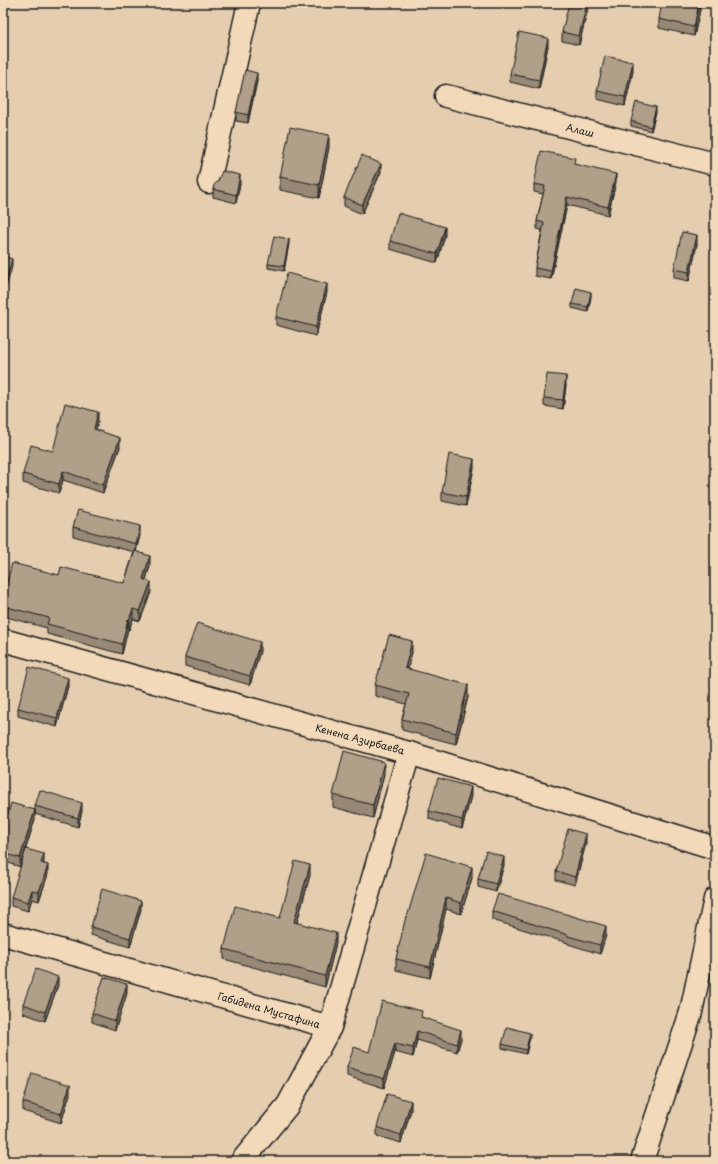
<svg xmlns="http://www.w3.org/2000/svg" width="718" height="1164" viewBox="0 0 718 1164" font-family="'Playpen Sans',sans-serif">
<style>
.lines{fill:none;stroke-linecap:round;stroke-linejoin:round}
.minor-casing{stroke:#1c1c1c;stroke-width:25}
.minor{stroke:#f2d9ba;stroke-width:22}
.wall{fill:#978976;stroke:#1c1c1c}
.shaded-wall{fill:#7b6f60;stroke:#1c1c1c}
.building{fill:#b09f89;stroke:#1c1c1c}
.labels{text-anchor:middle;stroke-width:3.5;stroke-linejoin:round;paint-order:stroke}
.street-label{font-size:10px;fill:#1c1c1c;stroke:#f2d9ba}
</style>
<rect width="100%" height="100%" fill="#e5ceb0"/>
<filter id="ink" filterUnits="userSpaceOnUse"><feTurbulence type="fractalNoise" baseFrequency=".025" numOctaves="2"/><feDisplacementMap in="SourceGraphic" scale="8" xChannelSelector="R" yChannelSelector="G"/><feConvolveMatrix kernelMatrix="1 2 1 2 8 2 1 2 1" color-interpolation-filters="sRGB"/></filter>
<g filter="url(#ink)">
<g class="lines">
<defs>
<g id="minor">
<polyline points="446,96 715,164"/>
<polyline points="209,182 249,3"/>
<polyline points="3,640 409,753 715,848"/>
<polyline points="3,934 330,1027 409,753"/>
<polyline points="242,1161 288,1105 330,1027"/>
<polyline points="642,1161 691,1012 715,899"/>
</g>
</defs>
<use href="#minor" class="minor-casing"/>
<use href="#minor" class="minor"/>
</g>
<g class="wall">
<polygon points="588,3 588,8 579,45 562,41 562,32"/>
<polygon points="700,3 700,10 694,36 659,28 659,19"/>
<polygon points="548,46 539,89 510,82 510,74"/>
<polygon points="633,71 625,106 597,99 597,91"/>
<polygon points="257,81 248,123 236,121 236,112"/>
<polygon points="656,112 651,131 631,126 631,121"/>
<polygon points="329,147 319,198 280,190 280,177"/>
<polygon points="575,164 616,182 608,215 567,205 551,279 535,276 535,268 542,230 537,229 537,221 543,194 534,192 534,184"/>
<polygon points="381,172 362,214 344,206 344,197"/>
<polygon points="240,184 236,203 213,197 213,189"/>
<polygon points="445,235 437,263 390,249 390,241"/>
<polygon points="289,243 284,271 268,268 268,264"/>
<polygon points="697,244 689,281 674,278 674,269"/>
<polygon points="327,292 316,336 276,325 276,317"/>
<polygon points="591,296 588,312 572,308 572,304"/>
<polygon points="566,385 563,409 544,406 544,398"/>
<polygon points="98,421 96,430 120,447 103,493 63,480 59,493 23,483 23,474 53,451"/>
<polygon points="715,421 715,441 712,440 712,436"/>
<polygon points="474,468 466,506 442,501 442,492"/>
<polygon points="73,527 140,535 136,551 150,566 146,580 151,592 140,621 133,619 129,630 128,629 122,654 47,634 47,628 3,616 3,597 59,575 124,583 134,552 73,536"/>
<polygon points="260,651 250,685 185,666 185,657"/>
<polygon points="412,652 408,669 468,697 456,744 402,730 402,719 406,704 375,696 375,685"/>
<polygon points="68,686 57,727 18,716 18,708"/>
<polygon points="384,774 373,818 333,807 333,795"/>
<polygon points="471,796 462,829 429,819 429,811"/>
<polygon points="35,806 82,811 78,827 35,814"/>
<polygon points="35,819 20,867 3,861 3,830"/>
<polygon points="586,843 575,885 556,880 556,871"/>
<polygon points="44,863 48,874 39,901 32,899 28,911 11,906 11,897"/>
<polygon points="504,865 496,892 478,887 478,879"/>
<polygon points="310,875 297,923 336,943 325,987 224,959 224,949 280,918"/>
<polygon points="472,878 461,914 446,909 430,978 396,970 396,959 407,917"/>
<polygon points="141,909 130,947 91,935 91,927"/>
<polygon points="492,911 606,935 600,954 568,944 568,943 492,920"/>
<polygon points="58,985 45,1021 23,1013 23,1004"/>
<polygon points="127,993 115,1030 92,1022 92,1013"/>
<polygon points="422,1017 461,1039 457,1052 417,1040 413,1057 395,1052 384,1088 347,1076 347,1067"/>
<polygon points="530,1037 526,1054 502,1048 502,1044"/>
<polygon points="70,1094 61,1123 23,1111 23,1102"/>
<polygon points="411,1110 401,1143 377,1136 377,1127"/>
</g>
<g class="shaded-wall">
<polygon points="587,3 588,3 588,8 579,45 579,36"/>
<polygon points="699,3 700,10 694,36 694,27"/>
<polygon points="548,38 548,46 539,89 539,80"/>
<polygon points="633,62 633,71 625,106 625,97"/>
<polygon points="257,73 257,81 248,123 248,115"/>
<polygon points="656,107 656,112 651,131 651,127"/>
<polygon points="329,135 329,147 319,198 319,185"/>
<polygon points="381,164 381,172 362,214 362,205"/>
<polygon points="616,174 616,182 608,215 608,207"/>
<polygon points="240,175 240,184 236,203 236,195"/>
<polygon points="567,197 567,205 551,279 551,271"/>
<polygon points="445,227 445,235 437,263 437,254"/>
<polygon points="697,235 697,244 689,281 689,272"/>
<polygon points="289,239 289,243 284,271 284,266"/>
<polygon points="12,259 12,267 3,298 3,290"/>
<polygon points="327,284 327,292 316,336 316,327"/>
<polygon points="591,292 591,296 588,312 588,307"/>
<polygon points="566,376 566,385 563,409 563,400"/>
<polygon points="98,412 98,421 94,438 94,429"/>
<polygon points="120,438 120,447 103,493 103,485"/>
<polygon points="474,459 474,468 466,506 466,497"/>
<polygon points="63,471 63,480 59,493 59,484"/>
<polygon points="140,526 140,535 136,552 136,544"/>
<polygon points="150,556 150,566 143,589 143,579"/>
<polygon points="151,582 151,592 140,621 140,611"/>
<polygon points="133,609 133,619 129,630 129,620"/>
<polygon points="128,619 128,629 122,654 122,644"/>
<polygon points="412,641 412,652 405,680 405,668"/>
<polygon points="260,642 260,651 250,685 250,676"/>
<polygon points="68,678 68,686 57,727 57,718"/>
<polygon points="468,685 468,697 456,744 456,733"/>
<polygon points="384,762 384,774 373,818 373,805"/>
<polygon points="471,787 471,796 462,829 462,820"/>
<polygon points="82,803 82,811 78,827 78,818"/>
<polygon points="35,810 35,819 20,867 20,858"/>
<polygon points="586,834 586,843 575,885 575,877"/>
<polygon points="44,854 44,863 41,871 41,863"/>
<polygon points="504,857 504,865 496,892 496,884"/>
<polygon points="48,865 48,874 39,901 39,892"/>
<polygon points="310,865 310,875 294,933 294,922"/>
<polygon points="472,867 472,878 461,914 461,903"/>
<polygon points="32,890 32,899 28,911 28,902"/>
<polygon points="446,898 446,909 430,978 430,967"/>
<polygon points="141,901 141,909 130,947 130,938"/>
<polygon points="606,926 606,935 600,954 600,945"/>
<polygon points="336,933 336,943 325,987 325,976"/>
<polygon points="58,977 58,985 45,1021 45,1012"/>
<polygon points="127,984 127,993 115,1030 115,1021"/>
<polygon points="461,1030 461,1039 457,1052 457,1044"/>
<polygon points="417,1031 417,1040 413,1057 413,1048"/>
<polygon points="530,1033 530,1037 526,1054 526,1050"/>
<polygon points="395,1044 395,1052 384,1088 384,1079"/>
<polygon points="70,1085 70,1094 61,1123 61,1114"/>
<polygon points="411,1101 411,1110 401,1143 401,1135"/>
</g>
<g class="building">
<polygon points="569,3 587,3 579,36 562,32"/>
<polygon points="662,3 699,3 694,27 659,19"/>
<polygon points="519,32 548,38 539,80 510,74"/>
<polygon points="605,56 633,62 625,97 597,91"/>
<polygon points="245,70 257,73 248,115 236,112"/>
<polygon points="636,102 656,107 651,127 631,121"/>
<polygon points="290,127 329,135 319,185 280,177"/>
<polygon points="541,151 575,158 574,164 616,174 608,207 567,197 551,271 535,268 544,223 537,221 545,186 534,184"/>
<polygon points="362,155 381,164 362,205 344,197"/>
<polygon points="222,171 240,175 236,195 213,189 214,185 218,181"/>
<polygon points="398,213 445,227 437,254 390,241"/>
<polygon points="682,232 697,235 689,272 674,269"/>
<polygon points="274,236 289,239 284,266 268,264"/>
<polygon points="3,256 12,259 3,290"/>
<polygon points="287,273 327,284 316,327 276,317"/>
<polygon points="576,288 591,292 588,307 572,304"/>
<polygon points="547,374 566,376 563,400 544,398"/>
<polygon points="65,403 98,412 94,429 120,438 103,485 63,471 59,484 23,474 31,445 53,451"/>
<polygon points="715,421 715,436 712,436"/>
<polygon points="449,454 474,459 466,497 442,492"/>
<polygon points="78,510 140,526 136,544 73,527"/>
<polygon points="135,551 150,556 143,579 151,582 140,611 133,609 129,620 128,619 122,644 47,624 49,618 3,606 3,597 12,563 59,575 61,567 124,583"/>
<polygon points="197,623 260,642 250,676 185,657"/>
<polygon points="389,635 412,641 405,668 468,685 456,733 402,719 409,694 375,685"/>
<polygon points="29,667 68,678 57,718 18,708"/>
<polygon points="344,751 384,762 373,805 333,795"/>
<polygon points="438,778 471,787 462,820 429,811"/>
<polygon points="40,790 82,803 78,818 35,806"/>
<polygon points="11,803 35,810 20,858 3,853 3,830"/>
<polygon points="568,829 586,834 575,877 556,871"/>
<polygon points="26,849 44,854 41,863 48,865 39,892 32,890 28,902 11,897"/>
<polygon points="486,851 504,857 496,884 478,879"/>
<polygon points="426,853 472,867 461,903 446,898 430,967 396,959 406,916 407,917"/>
<polygon points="295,861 310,865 294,922 336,933 325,976 224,949 235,906 280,918"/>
<polygon points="102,889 141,901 130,938 91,927"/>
<polygon points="498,894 606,926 600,945 568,936 568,935 492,911"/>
<polygon points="36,969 58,977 45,1012 23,1004"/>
<polygon points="104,977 127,984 115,1021 92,1013"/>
<polygon points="382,1001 422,1011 421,1017 461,1030 457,1044 417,1031 413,1048 395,1044 384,1079 347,1067 354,1047 369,1052"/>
<polygon points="507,1027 530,1033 526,1050 502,1044"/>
<polygon points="32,1073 70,1085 61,1114 23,1102"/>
<polygon points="387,1094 411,1101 401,1135 377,1127"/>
</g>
</g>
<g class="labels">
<g class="street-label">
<text transform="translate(580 130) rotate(14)" y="4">Алаш</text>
<text transform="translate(360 739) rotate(15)" y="4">Кенена Азирбаева</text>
<text transform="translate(269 1010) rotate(16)" y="4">Габидена Мустафина</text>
</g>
</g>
<rect width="718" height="1164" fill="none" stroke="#f2d9ba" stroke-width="16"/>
<rect x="8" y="8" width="702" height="1148" fill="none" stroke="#1c1c1c" stroke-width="1.5" filter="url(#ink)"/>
</svg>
